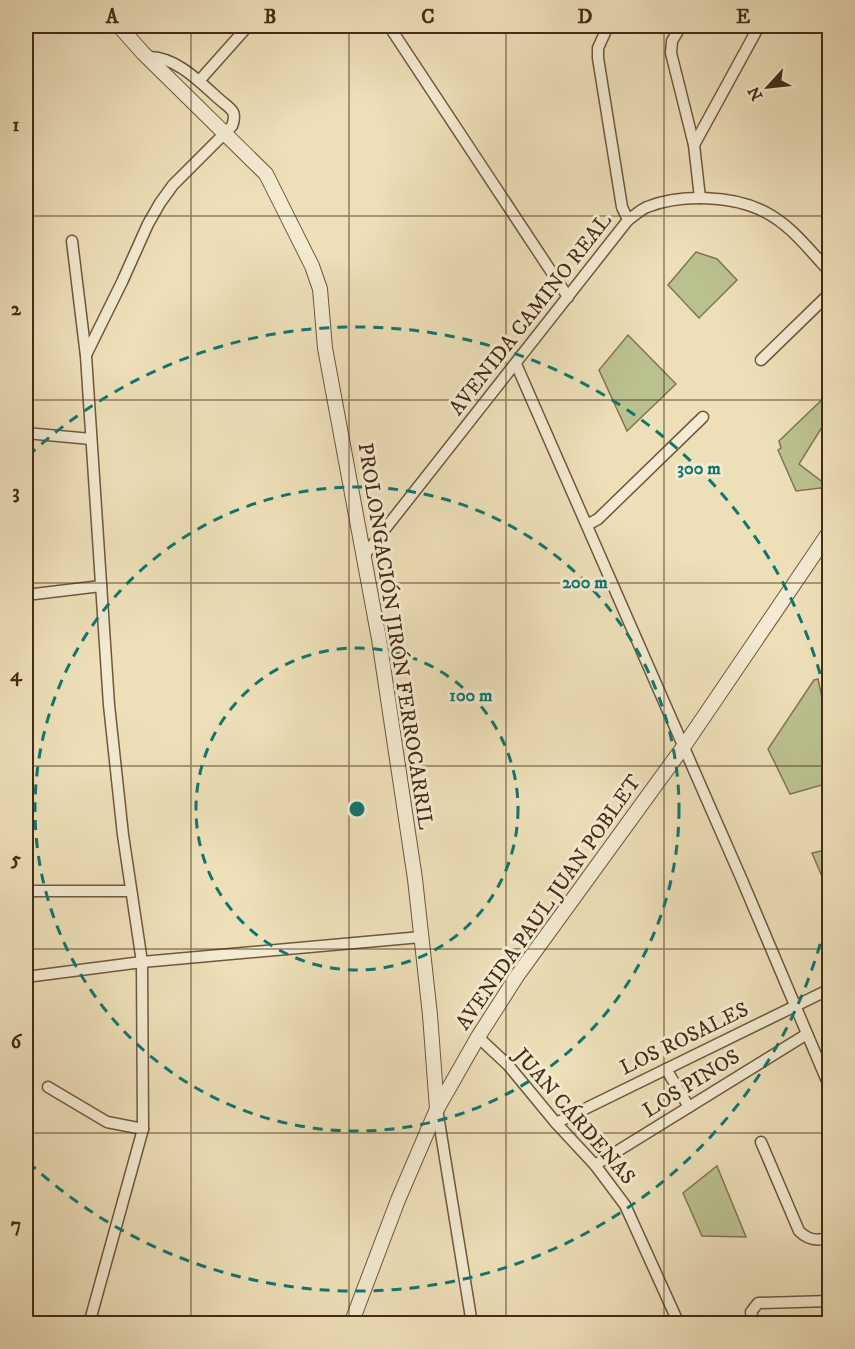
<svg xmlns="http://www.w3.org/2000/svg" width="855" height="1349" viewBox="0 0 855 1349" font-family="'IM FELL DW Pica',serif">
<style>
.green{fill:#bbc18d;stroke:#807651;stroke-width:1.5}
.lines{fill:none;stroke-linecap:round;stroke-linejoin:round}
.minor-casing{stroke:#6e583e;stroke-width:13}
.tertiary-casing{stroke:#6e583e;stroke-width:16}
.minor{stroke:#f3ead1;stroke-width:10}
.tertiary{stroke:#f3ead1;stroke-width:14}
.grid{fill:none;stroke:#442b15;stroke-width:1.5;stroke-opacity:0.55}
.ring{fill:none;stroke:#0f766e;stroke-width:3;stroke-dasharray:10 8}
.labels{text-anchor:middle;stroke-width:6;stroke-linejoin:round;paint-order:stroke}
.street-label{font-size:21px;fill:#442b15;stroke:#f3ead1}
.centre{fill:#0f766e;stroke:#f3ead1;stroke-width:3}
.ring-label{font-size:18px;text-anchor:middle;font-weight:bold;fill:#0f766e;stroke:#f3ead1;stroke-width:6;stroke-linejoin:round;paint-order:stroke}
.neatline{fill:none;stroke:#442b15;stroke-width:2}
.grid-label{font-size:20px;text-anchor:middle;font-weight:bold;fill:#442b15}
</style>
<rect width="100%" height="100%" fill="#eddfb8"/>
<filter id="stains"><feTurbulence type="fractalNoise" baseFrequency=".00333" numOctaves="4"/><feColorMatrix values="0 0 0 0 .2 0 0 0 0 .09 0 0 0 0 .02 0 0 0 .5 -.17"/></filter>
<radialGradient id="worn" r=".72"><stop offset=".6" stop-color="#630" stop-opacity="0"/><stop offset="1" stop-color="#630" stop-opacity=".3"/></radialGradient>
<g class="green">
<polygon points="696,252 717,259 737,280 699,318 668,285"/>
<polygon points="628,335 676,384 627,431 599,370"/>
<polygon points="829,393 829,416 799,464 829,487 796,491 778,450 781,448 779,441"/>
<polygon points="818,679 829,730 829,783 790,794 768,749 814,680"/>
<polygon points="829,849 830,849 829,893 812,853"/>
<polygon points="717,1166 746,1237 702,1236 683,1193"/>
</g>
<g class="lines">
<defs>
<g id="minor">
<polyline points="389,26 568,297"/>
<polyline points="608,26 598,48 598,58 622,207 628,220"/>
<polyline points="681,26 672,41 671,53 694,145 700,198"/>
<polyline points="199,81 248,26"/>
<polyline points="694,145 759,26"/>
<polyline points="72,241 86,356 109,705 123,835 142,962 143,1129 89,1324"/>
<path d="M 86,355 L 122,282 L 148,224 L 160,203 L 173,185 L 232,126 C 234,121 235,117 233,112 C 230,107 223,103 219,99 C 200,82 175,56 148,57"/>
<polyline points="761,360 830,293"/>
<polyline points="516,364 742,880 830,1088"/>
<polyline points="26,433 91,439"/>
<polyline points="587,525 598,519 703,417"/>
<path d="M 363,557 L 628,220 C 634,216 640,210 647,207 C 681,194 733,195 765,212 C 791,225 810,251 830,272"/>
<polyline points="26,595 101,586"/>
<polyline points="26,891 131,891"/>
<polyline points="26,977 142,962 421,937"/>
<polyline points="478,1037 508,1065 556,1123 595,1165 625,1205 679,1324"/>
<polyline points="666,1069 689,1107"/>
<polyline points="48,1087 107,1122 143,1129"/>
<polyline points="437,1109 472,1324"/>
<polyline points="26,1123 26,1129"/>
<polyline points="556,1123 830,989"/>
<path d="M 761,1142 L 799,1231 C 808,1240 817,1242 830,1237"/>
<polyline points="595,1165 807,1034"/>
<polyline points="754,1324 751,1312 758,1303 830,1301"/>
</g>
<g id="tertiary">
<polyline points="119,26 143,53 266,174 312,266 320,289 325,348 379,639 415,879 430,1015 437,1109"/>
<polyline points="351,1324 398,1200 437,1109 478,1037 517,976 684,746 830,531"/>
</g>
</defs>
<use href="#minor" class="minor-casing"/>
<use href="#tertiary" class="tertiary-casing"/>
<use href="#minor" class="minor"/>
<use href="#tertiary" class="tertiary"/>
</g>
<path class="grid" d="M 191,26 L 191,1324M 349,26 L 349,1324M 506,26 L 506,1324M 664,26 L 664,1324M 26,216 L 830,216M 26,400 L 830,400M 26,583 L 830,583M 26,766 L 830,766M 26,949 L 830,949M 26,1133 L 830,1133"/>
<g class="ring">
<circle cx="357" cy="809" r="161"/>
<circle cx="357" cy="809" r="322"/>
<path d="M829 909A483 483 0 0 1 28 1162M28 456A483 483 0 0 1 829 709"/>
</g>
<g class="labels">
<g class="street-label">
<text transform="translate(530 314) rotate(-52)" y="7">AVENIDA CAMINO REAL</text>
<text transform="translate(396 636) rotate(81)" y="7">PROLONGACIÓN JIRÓN FERROCARRIL</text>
<text transform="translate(548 902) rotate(-55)" y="7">AVENIDA PAUL JUAN POBLET</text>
<text transform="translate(684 1038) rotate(-26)" y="7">LOS ROSALES</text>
<text transform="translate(691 1083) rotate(-32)" y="7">LOS PINOS</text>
<text transform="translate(575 1116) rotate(49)" y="7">JUAN CÁRDENAS</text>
</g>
</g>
<circle cx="357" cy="809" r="9" class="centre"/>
<g class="ring-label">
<text x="699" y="474">300 m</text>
<text x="585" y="588">200 m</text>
<text x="471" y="701">100 m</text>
</g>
<rect width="855" height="1349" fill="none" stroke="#eddfb8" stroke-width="66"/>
<g transform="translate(768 87) rotate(243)" stroke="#f3ead1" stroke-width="4.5" paint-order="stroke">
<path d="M0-4.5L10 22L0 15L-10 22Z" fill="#442b15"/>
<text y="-9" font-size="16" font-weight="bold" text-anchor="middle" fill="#442b15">N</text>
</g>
<rect x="33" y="33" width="789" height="1283" class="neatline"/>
<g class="grid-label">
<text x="112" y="23">A</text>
<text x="270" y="23">B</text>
<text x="428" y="23">C</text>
<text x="585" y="23">D</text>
<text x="743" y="23">E</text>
<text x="16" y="131">1</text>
<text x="16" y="315">2</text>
<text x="16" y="498">3</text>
<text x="16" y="681">4</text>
<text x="16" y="865">5</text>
<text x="16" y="1048">6</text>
<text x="16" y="1231">7</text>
</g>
<rect width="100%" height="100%" filter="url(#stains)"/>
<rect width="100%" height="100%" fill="url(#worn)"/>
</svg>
